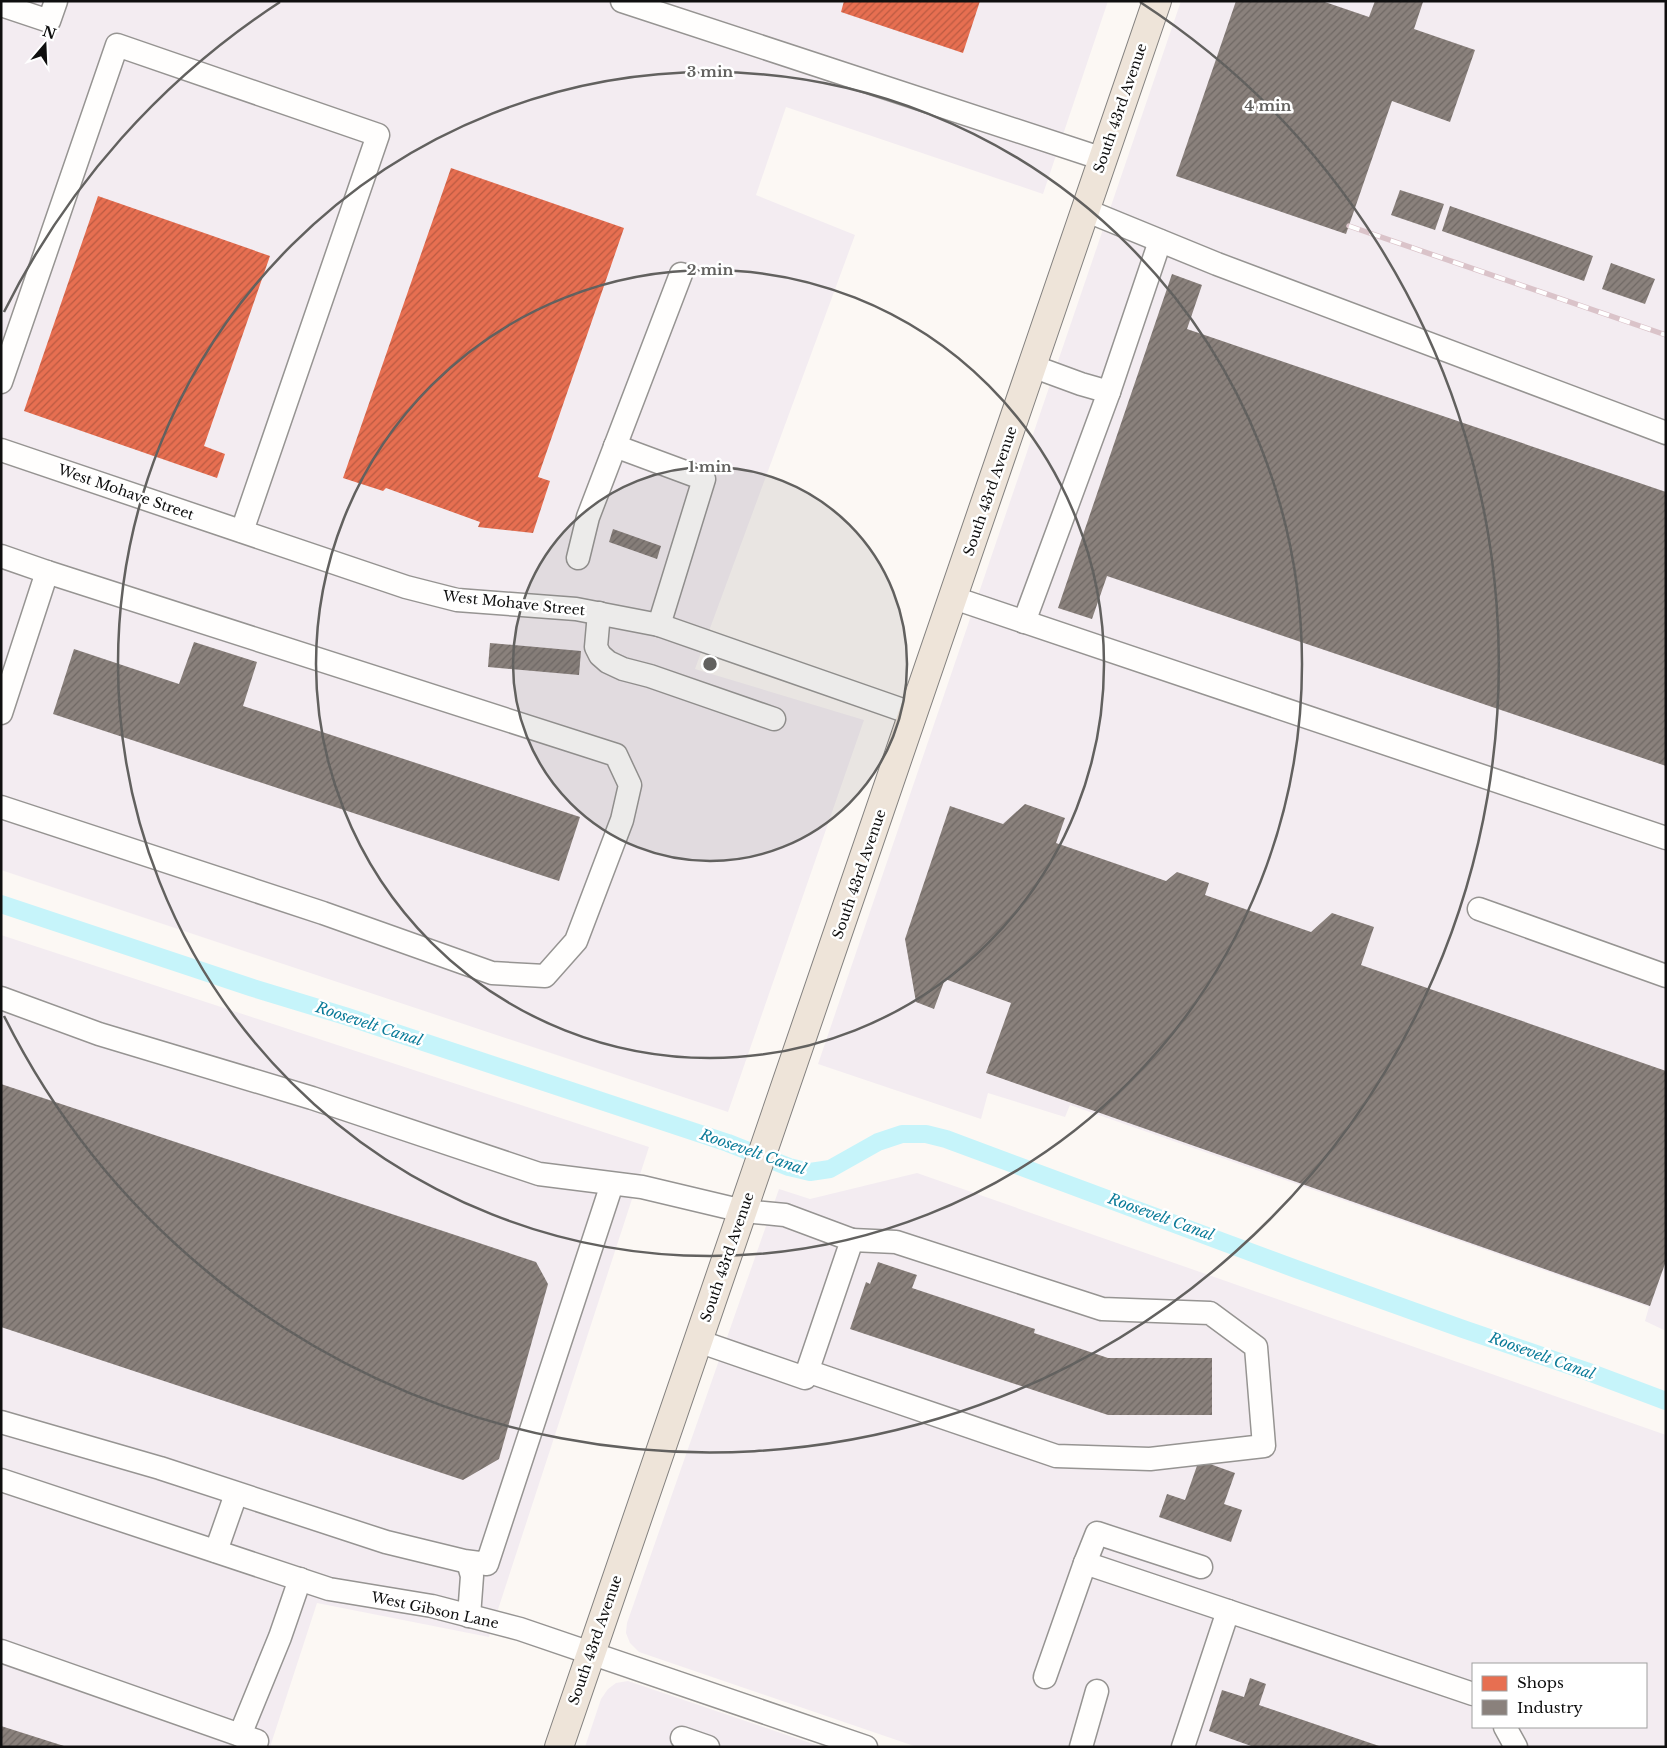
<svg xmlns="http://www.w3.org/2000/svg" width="1667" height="1748" viewBox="0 0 1667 1748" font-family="'Libre Baskerville',serif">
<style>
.industrial{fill:#f3ecf1;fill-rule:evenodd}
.shops{fill:url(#shops-hatch)}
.industry{fill:url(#industry-hatch)}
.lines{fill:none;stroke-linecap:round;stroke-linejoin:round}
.canal{stroke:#c6f4fa;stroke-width:18}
.minor-casing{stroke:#969492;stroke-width:25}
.major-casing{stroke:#83817f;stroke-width:30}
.minor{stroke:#fffefd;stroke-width:22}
.major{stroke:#eee4d9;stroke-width:28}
.rail-casing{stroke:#dac3c9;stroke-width:5.5}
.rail{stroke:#fff;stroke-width:4;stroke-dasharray:11;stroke-linecap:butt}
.ring{fill:none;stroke:#62615f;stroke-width:2.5}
.labels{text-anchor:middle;stroke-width:5;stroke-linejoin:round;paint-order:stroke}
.street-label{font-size:14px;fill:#0f0f0f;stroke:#fff}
.water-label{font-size:15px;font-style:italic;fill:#0a7b99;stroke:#fff}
.centre{fill:#62615f;stroke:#fff;stroke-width:2.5}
.ring-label{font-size:15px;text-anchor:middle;font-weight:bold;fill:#62615f;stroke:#fff;stroke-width:5;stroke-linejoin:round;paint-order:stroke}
</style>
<defs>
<pattern id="shops-hatch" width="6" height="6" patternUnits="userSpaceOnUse" patternTransform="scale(1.25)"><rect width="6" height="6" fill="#e76f51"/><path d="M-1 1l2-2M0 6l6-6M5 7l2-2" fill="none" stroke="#ba5a42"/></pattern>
<pattern id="industry-hatch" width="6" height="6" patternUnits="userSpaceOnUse" patternTransform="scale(1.25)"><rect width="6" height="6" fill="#8a817c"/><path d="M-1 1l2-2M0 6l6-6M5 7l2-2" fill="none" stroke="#6f6864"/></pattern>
</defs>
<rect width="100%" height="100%" fill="#fcf8f4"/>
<g class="industrial">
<polygon points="1,1 1108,1 1043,194 786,107 756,195 855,235 695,669 864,720 728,1112 1,870"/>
<polygon points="1181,1 1666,1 1666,1331 1645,1321 1649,1307 1070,1105 1065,1117 988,1093 981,1119 818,1064"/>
<polygon points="1,935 649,1147 489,1637 317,1603 270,1747 1,1747"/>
<path d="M 917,1173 L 1666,1435 L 1666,1747 L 917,1747 L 639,1652 L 630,1643 L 626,1633 L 627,1623 L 779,1189 L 810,1199 ZM 1473,1664 L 1646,1664 L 1646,1727 L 1473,1727 Z"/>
<polygon points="628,1681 822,1747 585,1747 601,1699 608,1689 616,1683"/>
</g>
<g class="shops">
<polygon points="844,1 980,1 963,53 841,12"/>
<polygon points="451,168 624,228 538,477 550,481 533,533 478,527 480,522 386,488 383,491 343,478"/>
<polygon points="98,196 270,256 204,446 225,454 217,478 24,411"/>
</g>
<g class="industry">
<polygon points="1236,1 1322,1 1369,17 1375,1 1421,1 1423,2 1414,29 1475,50 1450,122 1392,101 1346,234 1176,176"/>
<polygon points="1400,190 1444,204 1435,230 1391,215"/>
<polygon points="1450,206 1593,256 1584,281 1442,231"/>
<polygon points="1611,263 1655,279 1645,304 1602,289"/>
<polygon points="1172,274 1202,285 1187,329 1666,492 1666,766 1107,576 1092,619 1058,608"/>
<polygon points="613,529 661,546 657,559 609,542"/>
<polygon points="194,642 257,662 243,706 580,817 559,881 53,714 74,649 179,684"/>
<polygon points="490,643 581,651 579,675 488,667"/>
<polygon points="1025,804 1065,818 1056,843 1166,881 1177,872 1209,883 1205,895 1311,932 1332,913 1374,927 1361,965 1666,1071 1666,1261 1650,1306 986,1073 1011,1003 945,979 934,1009 916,1002 905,939 950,806 1003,824"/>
<polygon points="1,1084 536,1262 548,1284 499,1459 463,1480 1,1327"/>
<polygon points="878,1262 917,1275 912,1288 1035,1329 1034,1333 1108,1358 1212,1358 1212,1415 1108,1415 850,1329 866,1282 870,1284"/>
<polygon points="1199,1460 1235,1473 1224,1504 1242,1510 1231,1542 1159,1517 1167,1494 1185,1500"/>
<polygon points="1250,1678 1266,1684 1259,1705 1382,1747 1254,1747 1209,1731 1222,1690 1244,1697"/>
<polygon points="1,1726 64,1746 64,1747 1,1747"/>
</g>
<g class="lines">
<polyline class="canal" points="1,904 253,988 345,1016 728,1143 789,1167 810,1172 830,1169 878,1142 902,1134 926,1134 946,1139 1296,1269 1463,1329 1586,1371 1666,1401"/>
<defs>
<g id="minor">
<polyline points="622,1 1103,159"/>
<polyline points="1,5 49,21 56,1"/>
<polyline points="1085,210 1217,264 1666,433"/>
<polyline points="1032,366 1081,384 1109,392"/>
<polyline points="1,382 117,45 378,135 242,531"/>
<polyline points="615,446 704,479 659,625"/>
<polyline points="1,450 406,587 457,600 576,609 659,625 914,714"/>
<polyline points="1,556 47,572 1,713"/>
<polyline points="578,558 588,517 681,274"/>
<polyline points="954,598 1666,838"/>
<polyline points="599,613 596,647 600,655 608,662 623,669 650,676 774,719"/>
<polyline points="1024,622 1109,392 1160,241"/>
<polyline points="1,807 323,913 492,973 545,976 576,941 622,820 630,785 616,755 47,572"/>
<polyline points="1479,909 1666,976"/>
<polyline points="1,998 99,1034 312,1098 539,1174 642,1187 743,1211 785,1215 852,1240 805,1378 698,1341"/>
<polyline points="807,1371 1056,1456 1150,1459 1264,1446 1256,1347 1210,1313 1102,1309 896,1242 852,1240"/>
<polyline points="1,1422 160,1468 386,1542 464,1561 487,1564 612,1184"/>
<polyline points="1,1480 329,1589 432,1606 520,1629 866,1747"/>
<polyline points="216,1551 236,1494"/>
<polyline points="468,1562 472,1576 469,1616"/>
<polyline points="1201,1567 1097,1533 1085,1563 1228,1611"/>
<polyline points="1,1651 257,1741 255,1747"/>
<polyline points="1045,1677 1085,1563"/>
<polyline points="1505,1727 1516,1747"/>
<polyline points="240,1735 280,1637 300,1579"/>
<polyline points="682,1738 708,1747"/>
<polyline points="1081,1747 1097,1691"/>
<polyline points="1183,1747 1228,1611 1473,1694"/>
</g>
<polyline id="major" points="559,1747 1157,1"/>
</defs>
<use href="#minor" class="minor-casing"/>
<use href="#major" class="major-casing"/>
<use href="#minor" class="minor"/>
<use href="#major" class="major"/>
<defs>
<polyline id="rail" points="1349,226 1666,335"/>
</defs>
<use href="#rail" class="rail-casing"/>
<use href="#rail" class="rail"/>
</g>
<circle cx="710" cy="664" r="197" fill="#62615f" fill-opacity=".12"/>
<g class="ring">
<circle cx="710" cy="664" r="197"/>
<circle cx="710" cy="664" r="394"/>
<circle cx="710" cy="664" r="592"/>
<path d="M4 312A789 789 0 0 1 280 2M1140 2A789 789 0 1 1 4 1016"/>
</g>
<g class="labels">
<g class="street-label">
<text transform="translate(1120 108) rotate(-71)" y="5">South 43rd Avenue</text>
<text transform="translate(990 491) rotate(-71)" y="5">South 43rd Avenue</text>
<text transform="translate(126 492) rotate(19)" y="5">West Mohave Street</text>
<text transform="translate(514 603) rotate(6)" y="5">West Mohave Street</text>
<text transform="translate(859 874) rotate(-71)" y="5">South 43rd Avenue</text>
<text transform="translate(727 1257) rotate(-71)" y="5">South 43rd Avenue</text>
<text transform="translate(435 1610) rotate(12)" y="5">West Gibson Lane</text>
<text transform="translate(595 1640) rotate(-71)" y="5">South 43rd Avenue</text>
</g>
<g class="water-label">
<text transform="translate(369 1024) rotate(18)" y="5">Roosevelt Canal</text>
<text transform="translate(753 1152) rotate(19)" y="5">Roosevelt Canal</text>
<text transform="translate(1161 1217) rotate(20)" y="5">Roosevelt Canal</text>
<text transform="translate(1542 1356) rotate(20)" y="5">Roosevelt Canal</text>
</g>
</g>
<circle cx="710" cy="664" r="8" class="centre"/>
<g class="ring-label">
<text x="710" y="77">3 min</text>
<text x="1268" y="111">4 min</text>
<text x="710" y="275">2 min</text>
<text x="710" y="472">1 min</text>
</g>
<rect width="1667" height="1748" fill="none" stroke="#0f0f0f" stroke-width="5"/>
<rect x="1472" y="1663" width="175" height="65" fill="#ffffff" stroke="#9f9f9f"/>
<rect x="1482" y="1676" width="25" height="15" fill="#e76f51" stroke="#9f9f9f"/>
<text x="1517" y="1688" font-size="15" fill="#0f0f0f">Shops</text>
<rect x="1482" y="1700" width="25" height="15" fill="#8a817c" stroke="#9f9f9f"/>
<text x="1517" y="1713" font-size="15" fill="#0f0f0f">Industry</text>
<g transform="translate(45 45) rotate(19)" stroke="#ffffff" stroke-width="4" paint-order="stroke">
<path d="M0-4L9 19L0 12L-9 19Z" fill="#0f0f0f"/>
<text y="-8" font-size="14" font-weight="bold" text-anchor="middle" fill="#0f0f0f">N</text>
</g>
</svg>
